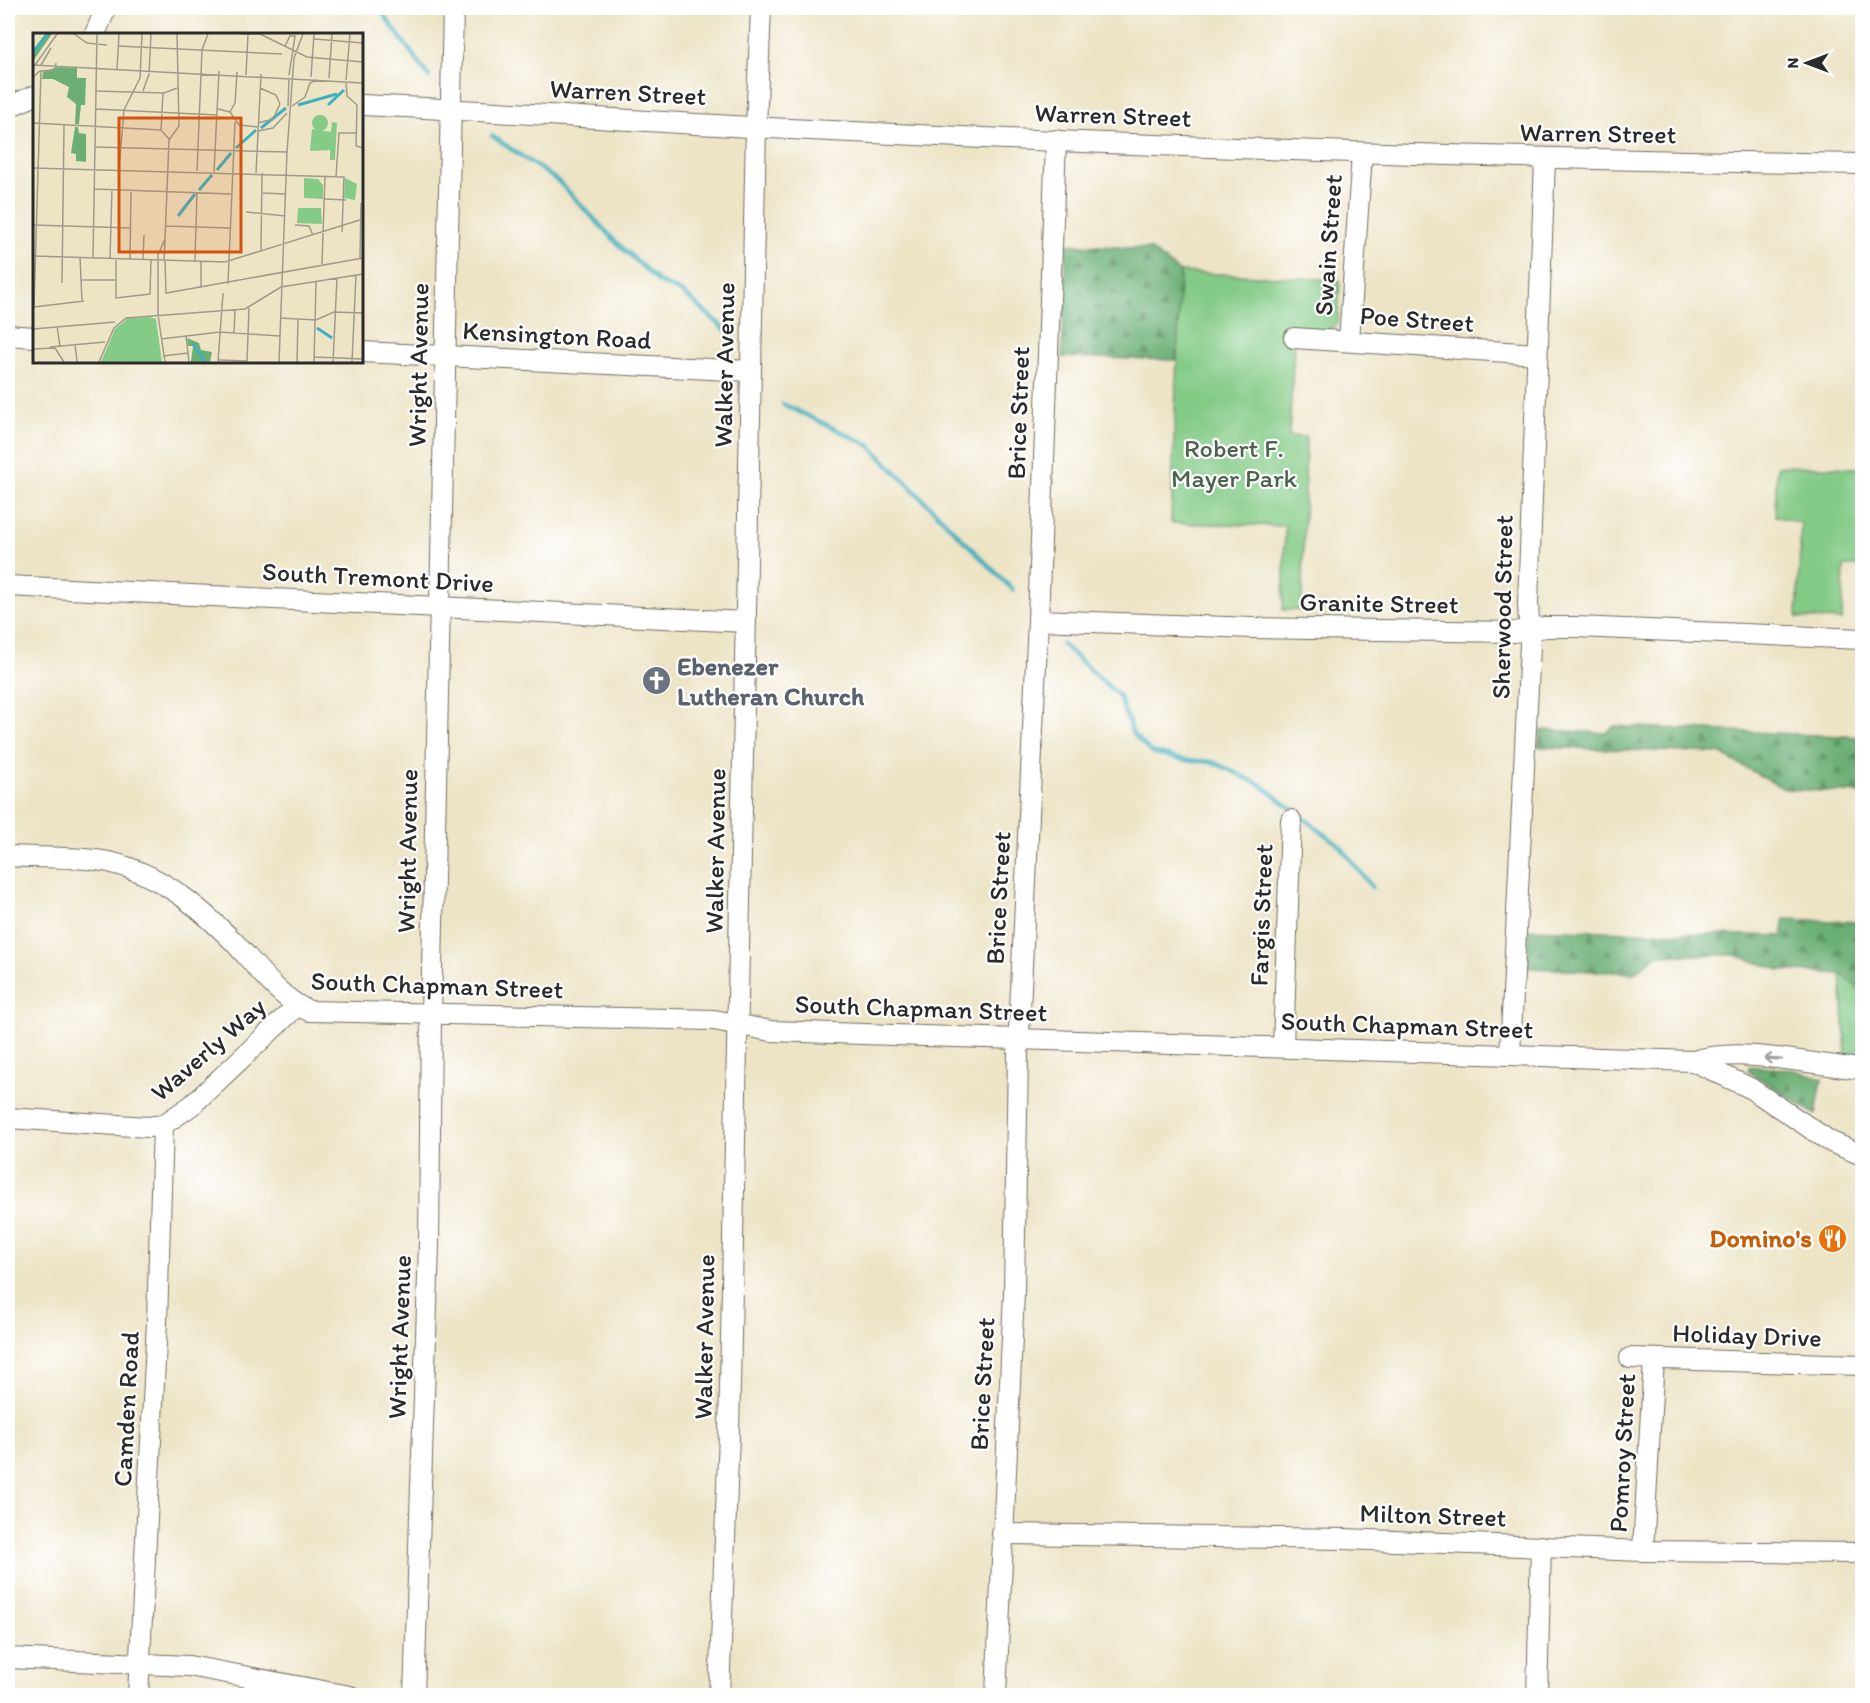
<svg xmlns="http://www.w3.org/2000/svg" width="1870" height="1703" viewBox="0 0 1870 1703" font-family="Itim,sans-serif">
<style>
.green{fill:#84cb87;stroke:#587b59;stroke-width:1.5}
.forest{fill:url(#forest-firs);stroke:#4b6d50;stroke-width:1.5}
.lines{fill:none;stroke-linecap:round;stroke-linejoin:round}
.stream{stroke:#41afbe;stroke-width:4.5}
.minor-casing{stroke:#6f6c61;stroke-width:22}
.minor{stroke:#fff;stroke-width:20}
.oneway{stroke:#a0a0a0}
.labels{text-anchor:middle;stroke-width:4.5;stroke-linejoin:round;paint-order:stroke}
.street-label{font-size:26px;fill:#2b2b2b;stroke:#fff}
.park-label{font-size:26px;fill:#4a634b;stroke:#fff}
.worship-label{font-size:26px;font-weight:bold;fill:#5b616d;stroke:#fff;text-anchor:start}
.food-label{font-size:26px;font-weight:bold;fill:#c56008;stroke:#fff;text-anchor:end}
.inset-river{fill:none;stroke:#41afbe;stroke-width:3}
.inset-road{fill:none;stroke:#9f9a88;stroke-width:1.5}
.view{fill:#d5540f;fill-opacity:0.15;stroke:#d5540f;stroke-width:3}
.inset-edge{fill:none;stroke:#2b2b2b;stroke-width:3}
</style>
<defs>
<pattern id="forest-firs" width="22" height="20" patternUnits="userSpaceOnUse" patternTransform="scale(1.5)"><rect width="22" height="20" fill="#6baf74"/><path d="M5 1l3.5 6h-7zM16 11l3.5 6h-7z" fill="#588f5f"/></pattern>
</defs>
<rect width="100%" height="100%" fill="#fff"/>
<filter id="ink" filterUnits="userSpaceOnUse"><feTurbulence type="fractalNoise" baseFrequency=".0167" numOctaves="2"/><feDisplacementMap in="SourceGraphic" scale="12" xChannelSelector="R" yChannelSelector="G"/><feConvolveMatrix kernelMatrix="1 2 1 2 8 2 1 2 1" color-interpolation-filters="sRGB"/></filter>
<filter id="wash" filterUnits="userSpaceOnUse"><feTurbulence type="fractalNoise" baseFrequency=".008" numOctaves="4" result="noise"/><feDisplacementMap in="SourceGraphic" scale="24" xChannelSelector="R" yChannelSelector="G"/><feGaussianBlur stdDeviation="1.35" result="paint"/><feColorMatrix in="noise" values="0 0 0 0 0 0 0 0 0 0 0 0 0 0 0 0 0 1.4 0 .05"/><feComposite in="paint" operator="in"/></filter>
<g filter="url(#wash)">
<rect width="100%" height="100%" fill="#ede4c6"/>
<g class="green">
<polygon points="1180,272 1340,280 1338,324 1325,332 1295,331 1289,436 1306,437 1302,610 1283,610 1285,526 1171,523"/>
<polygon points="1777,466 1862,468 1862,566 1844,566 1842,620 1797,618 1801,523 1775,516"/>
<polygon points="1841,974 1862,991 1862,1057 1846,1055"/>
</g>
<g class="forest">
<polygon points="1066,244 1150,249 1180,272 1177,360 1062,357"/>
<polygon points="1614,726 1862,737 1862,793 1784,789 1719,753 1538,747 1541,730 1606,733"/>
<polygon points="1784,919 1862,922 1862,991 1841,974 1780,970 1735,955 1657,955 1634,973 1528,968 1529,929 1783,936"/>
<polygon points="1749,1066 1794,1070 1822,1079 1816,1115 1748,1071"/>
</g>
<g class="lines">
<g class="stream">
<polyline points="379,8 429,77"/>
<polyline points="492,136 558,181 616,242 659,282 683,293 733,336"/>
<polyline points="783,404 869,445 1013,590"/>
<polyline points="1062,644 1119,696 1133,734 1151,752 1184,760 1213,762 1261,785 1340,846 1372,887"/>
</g>
</g>
</g>
<g filter="url(#ink)">
<g class="lines">
<defs>
<g id="minor">
<polyline points="95,34 106,8"/>
<path d="M 362,105 C 497,111 633,121 769,128 C 1133,146 1498,159 1862,164"/>
<polyline points="8,107 34,96"/>
<polyline points="8,335 34,337"/>
<polyline points="1294,338 1537,354"/>
<polyline points="1349,341 1362,153"/>
<polyline points="362,352 751,371"/>
<polyline points="8,586 746,622"/>
<polyline points="1038,620 1253,628 1514,632 1546,627 1576,627 1862,639"/>
<path d="M 8,856 C 36,858 83,856 109,862 C 161,874 198,906 235,943 C 257,967 279,998 309,1011 L 714,1020 L 771,1031 L 1693,1061 L 1750,1088 L 1831,1142 L 1862,1155"/>
<polyline points="1283,1047 1291,820"/>
<polyline points="1510,1055 1530,645 1528,602 1545,160"/>
<path d="M 1693,1061 C 1743,1046 1810,1065 1862,1069"/>
<polyline points="8,1118 148,1127 163,1125 192,1105 297,1006"/>
<polyline points="1630,1358 1862,1365"/>
<polyline points="1002,1534 1344,1539 1643,1551 1862,1553"/>
<polyline points="1643,1551 1654,1359"/>
<polyline points="8,1658 189,1666 350,1696"/>
<polyline points="138,1696 157,1322 163,1125"/>
<polyline points="414,1696 429,1246 431,1015 453,8"/>
<polyline points="719,1696 729,1433 756,127 761,8"/>
<polyline points="996,1696 1014,1292 1018,1054 1038,620 1056,140"/>
<polyline points="1537,1696 1541,1546"/>
</g>
</defs>
<use href="#minor" class="minor-casing"/>
<use href="#minor" class="minor"/>
</g>
<defs><path id="oneway-shaft" d="M-6 0H5M1.5-3L5.5 0L1.5 3" fill="none" stroke-width="1.6" stroke-linecap="round" stroke-linejoin="round" transform="scale(1.5)"/></defs>
<use class="oneway" href="#oneway-shaft" transform="translate(1773 1059) rotate(-176)"/>
</g>
<defs>
<symbol id="church-disc" viewBox="-11 -11 22 22"><circle r="9.5" fill="#6b7280" stroke="#fff"/><path d="M-1.2-6h2.4v3.5h3.3v2.4h-3.3V6h-2.4V-.1h-3.3v-2.4h3.3Z" fill="#fff"/></symbol>
<symbol id="restaurant-disc" viewBox="-11 -11 22 22"><circle r="9.5" fill="#e8710a" stroke="#fff"/><path d="M-5-6h1v4h1v-4h1v4h1v-4h1v5L-1.5 .5V6h-2V.5L-5-1ZM5-6V6H3V1.5H1.5Q1.5-4 5-6Z" fill="#fff"/></symbol>
</defs>
<g fill-rule="evenodd">
<use href="#church-disc" x="640" y="664" width="33" height="33"/>
<use href="#restaurant-disc" x="1816" y="1222" width="33" height="33"/>
</g>
<g class="labels">
<g class="street-label">
<text transform="translate(628 92) rotate(3)" y="9">Warren Street</text>
<text transform="translate(1113 115) rotate(2)" y="9">Warren Street</text>
<text transform="translate(1598 133) rotate(1)" y="9">Warren Street</text>
<text transform="translate(1328 245) rotate(-86)" y="9">Swain Street</text>
<text transform="translate(1417 319) rotate(4)" y="9">Poe Street</text>
<text transform="translate(557 335) rotate(3)" y="9">Kensington Road</text>
<text transform="translate(418 365) rotate(-89)" y="9">Wright Avenue</text>
<text transform="translate(724 365) rotate(-89)" y="9">Walker Avenue</text>
<text transform="translate(1018 413) rotate(-88)" y="9">Brice Street</text>
<text transform="translate(378 577) rotate(3)" y="9">South Tremont Drive</text>
<text transform="translate(1379 603) rotate(1)" y="9">Granite Street</text>
<text transform="translate(1502 607) rotate(-89)" y="9">Sherwood Street</text>
<text transform="translate(407 851) rotate(-89)" y="9">Wright Avenue</text>
<text transform="translate(715 851) rotate(-89)" y="9">Walker Avenue</text>
<text transform="translate(998 898) rotate(-87)" y="9">Brice Street</text>
<text transform="translate(1261 915) rotate(-88)" y="9">Fargis Street</text>
<text transform="translate(437 985) rotate(2)" y="9">South Chapman Street</text>
<text transform="translate(921 1008) rotate(2)" y="9">South Chapman Street</text>
<text transform="translate(1407 1025) rotate(2)" y="9">South Chapman Street</text>
<text transform="translate(208 1049) rotate(-41)" y="9">Waverly Way</text>
<text transform="translate(1747 1335) rotate(2)" y="9">Holiday Drive</text>
<text transform="translate(399 1337) rotate(-88)" y="9">Wright Avenue</text>
<text transform="translate(704 1337) rotate(-89)" y="9">Walker Avenue</text>
<text transform="translate(982 1384) rotate(-87)" y="9">Brice Street</text>
<text transform="translate(126 1409) rotate(-87)" y="9">Camden Road</text>
<text transform="translate(1622 1453) rotate(-87)" y="9">Pomroy Street</text>
<text transform="translate(1433 1515) rotate(2)" y="9">Milton Street</text>
</g>
<g class="park-label">
<text x="1234" y="457">Robert F.<tspan x="1234" dy="30">Mayer Park</tspan></text>
</g>
<g class="worship-label">
<text x="677" y="675">Ebenezer<tspan x="677" dy="30">Lutheran Church</tspan></text>
</g>
<g class="food-label">
<text x="1812" y="1247">Domino's</text>
</g>
</g>
<g transform="translate(33 33)">
<rect width="330" height="330" fill="#ede4c6"/>
<path d="M279 90a8 8 0 1 1 16 0a8 8 0 1 1-16 0ZM 299,89 L 304,90 L 302,127 L 297,127 L 297,117 L 277,118 L 279,96 L 298,99 ZM 271,145 L 285,146 L 290,152 L 290,166 L 271,165 ZM 312,145 L 324,151 L 322,167 L 311,165 ZM 265,175 L 288,175 L 289,191 L 264,190 ZM 117,284 L 123,286 L 129,329 L 68,329 L 82,296 L 95,285 Z" fill="#84cb87"/>
<path d="M 12,1 L 19,1 L 0,28 L 0,17 ZM 24,34 L 44,35 L 44,45 L 53,45 L 52,72 L 48,72 L 46,91 L 42,91 L 43,71 L 34,64 L 36,54 L 20,46 L 9,46 L 10,39 ZM 42,94 L 45,94 L 46,100 L 53,101 L 53,129 L 43,128 L 43,121 L 38,120 ZM 154,305 L 166,310 L 168,317 L 179,319 L 177,329 L 158,329 L 160,313 L 155,313 Z" fill="#6baf74"/>
<path class="inset-river" d="M 0,19 L 15,1M 265,72 L 304,61M 295,72 L 311,57M 228,95 L 253,75M 203,115 L 223,97M 184,137 L 198,120M 166,157 L 179,142M 145,183 L 162,161M 284,295 L 299,305M 160,311 L 172,329"/>
<path class="inset-road" d="M 41,1 L 54,10 L 74,12M 208,1 L 227,1M 227,1 L 274,24 L 330,29M 281,6 L 330,10M 85,13 L 249,21M 252,13 L 257,3 L 262,3 L 256,42M 0,32 L 330,50M 8,32 L 18,15M 0,35 L 24,1M 84,36 L 86,1M 213,42 L 215,1M 0,44 L 7,38 L 22,37 L 23,30M 278,44 L 281,1M 296,45 L 299,1M 313,47 L 317,1M 313,49 L 314,63 L 324,72 L 323,113 L 330,115M 227,55 L 243,62 L 247,71M 62,58 L 131,60 L 144,55M 110,58 L 116,41 L 118,1M 130,60 L 128,97 L 136,106M 255,73 L 256,45M 259,73 L 272,64 L 277,50 L 283,47M 62,76 L 184,82M 185,76 L 197,79 L 206,92 L 225,94M 197,79 L 202,70 L 204,39M 0,90 L 128,97M 225,90 L 240,86 L 247,71M 225,98 L 240,95 L 254,80M 61,114 L 254,119M 0,135 L 311,144 L 309,199M 86,136 L 91,77 L 107,45 L 109,1M 164,138 L 169,17 L 175,1M 181,139 L 186,38M 223,140 L 228,41M 303,144 L 306,100 L 324,100M 61,156 L 198,161M 228,160 L 253,161M 292,166 L 313,167M 213,179 L 252,183M 0,192 L 98,195M 262,192 L 276,193 L 280,202M 133,193 L 197,195M 228,217 L 229,140M 0,223 L 192,229 L 330,186M 47,224 L 49,268M 60,225 L 64,1M 77,225 L 79,156M 83,225 L 83,265 L 117,261 L 118,227M 327,225 L 328,170M 97,226 L 98,157M 110,227 L 111,202M 131,227 L 132,207M 132,227 L 133,260 L 330,225M 162,228 L 164,159M 168,228 L 168,255M 289,231 L 292,143M 48,247 L 82,247M 29,250 L 31,92M 195,251 L 202,89M 1,274 L 8,38M 1,274 L 51,268M 125,282 L 125,222 L 132,206 L 136,107 L 146,93 L 144,1M 125,282 L 132,329M 247,285 L 283,287 L 301,279 L 330,280M 24,293 L 27,313M 0,296 L 82,289M 201,300 L 202,277M 153,303 L 156,329M 128,306 L 187,299 L 247,303M 42,311 L 44,329M 17,314 L 72,309M 0,316 L 22,315 L 31,329M 130,323 L 155,320M 281,324 L 330,326M 186,327 L 214,328 L 216,275M 66,329 L 81,295 L 93,285 L 212,276 L 248,254 L 330,241M 185,329 L 190,260M 246,329 L 254,119 L 261,25 L 270,1M 264,329 L 265,286M 281,329 L 283,249M 300,329 L 304,245M 319,329 L 323,242"/>
<path class="view" d="M 86,85 L 208,85 L 208,219 L 86,219 Z"/>
<rect width="330" height="330" class="inset-edge"/>
</g>
<rect width="1870" height="1703" fill="none" stroke="#fff" stroke-width="30"/>
<g transform="translate(1807 63) rotate(270)" stroke="#ffffff" stroke-width="4.5" paint-order="stroke">
<path d="M0-4.5L10 22L0 15L-10 22Z" fill="#2b2b2b"/>
<text y="-9" font-size="16" font-weight="bold" text-anchor="middle" fill="#2b2b2b">N</text>
</g>
</svg>
